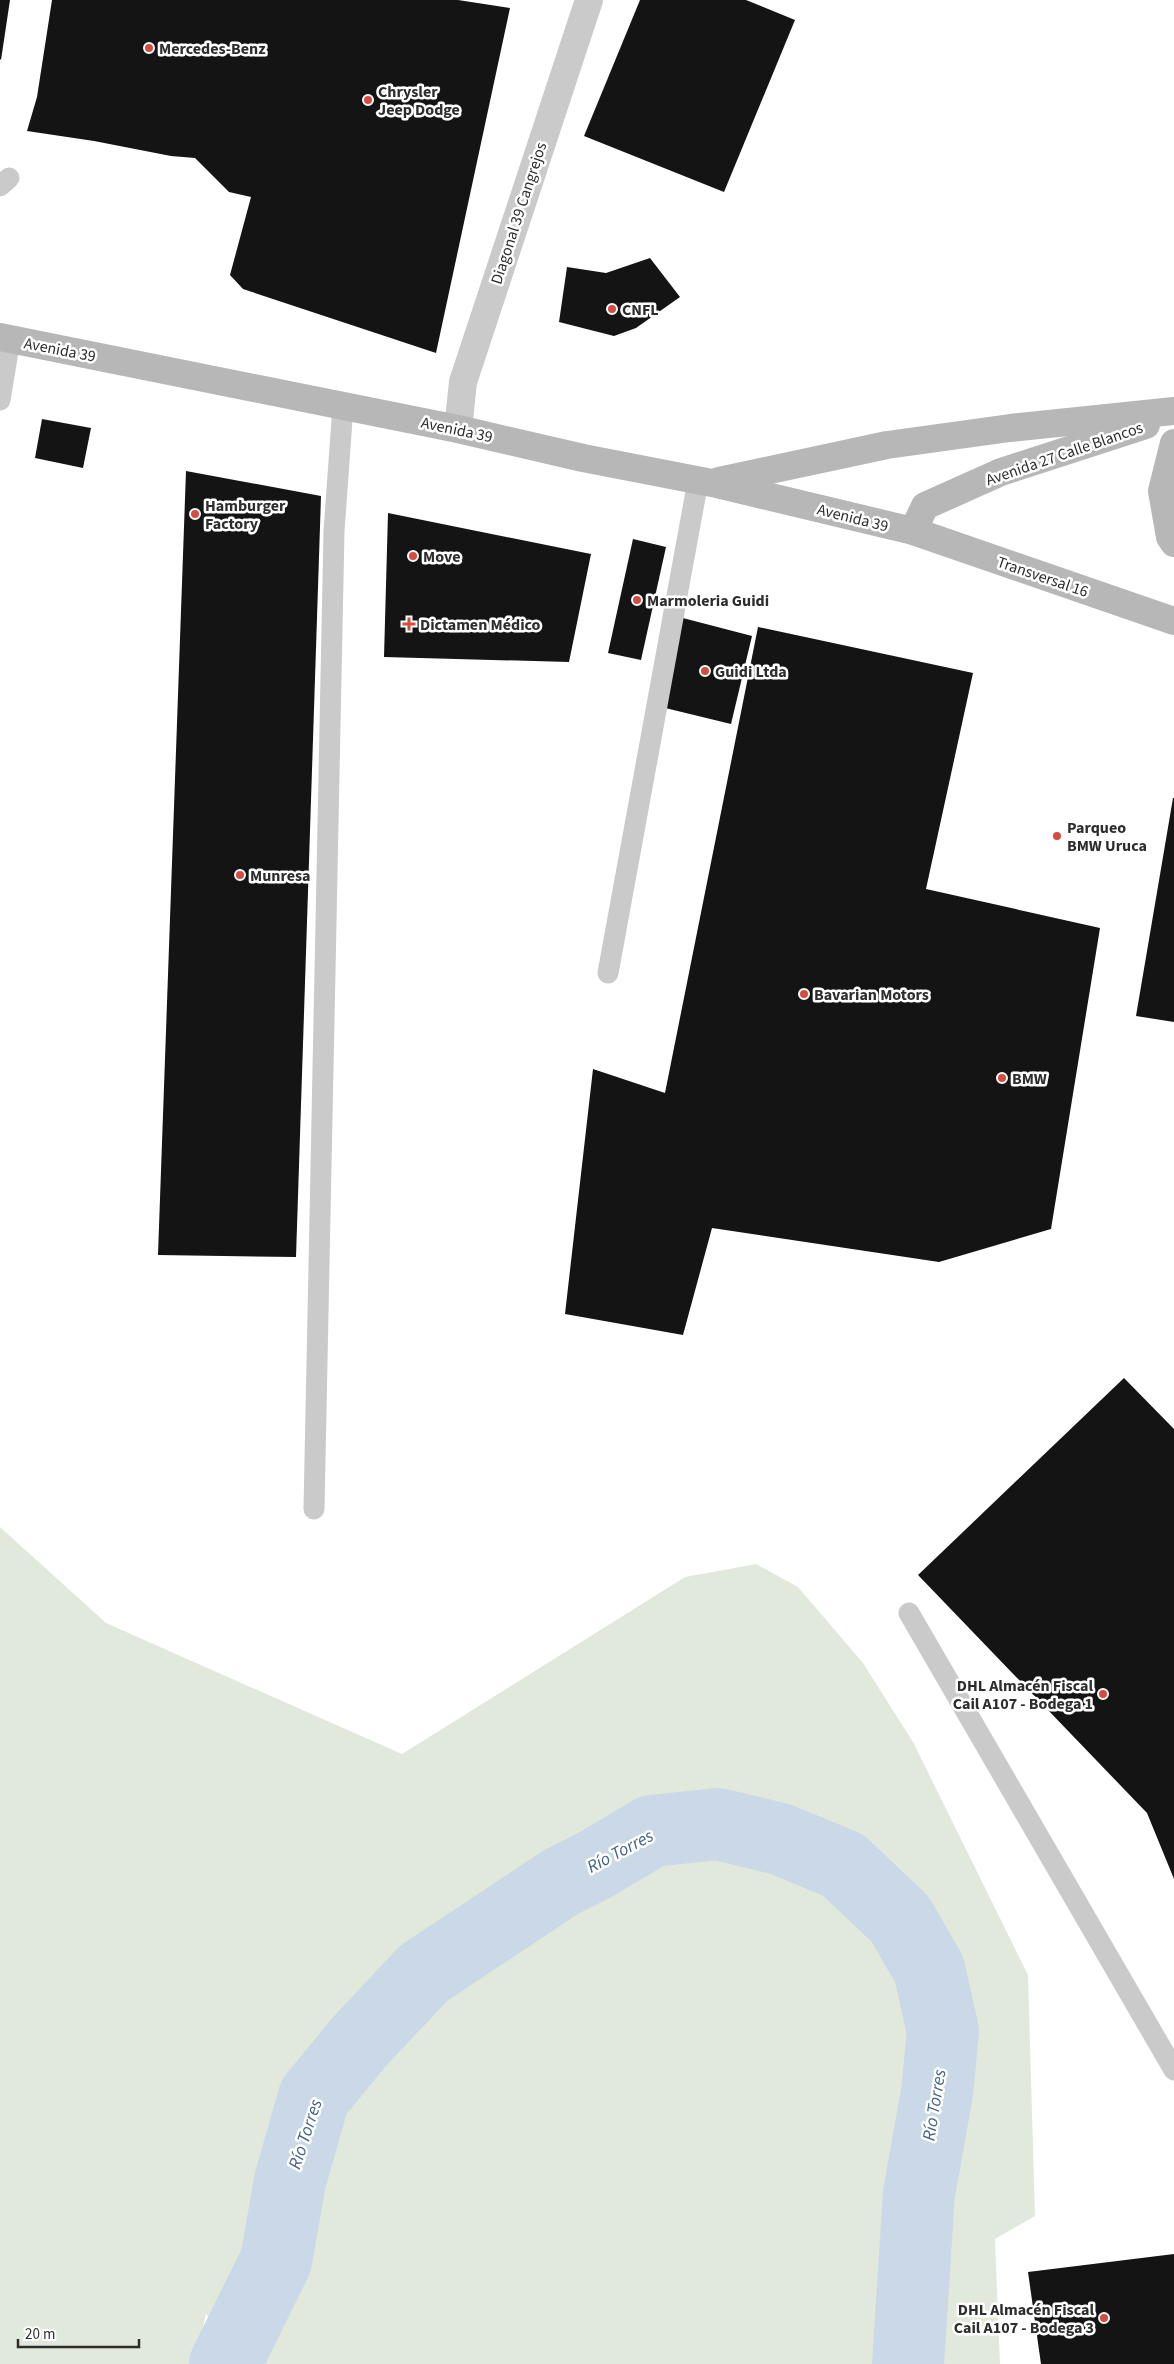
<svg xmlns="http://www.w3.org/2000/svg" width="1174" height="2364" viewBox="0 0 1174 2364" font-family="'Source Sans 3',sans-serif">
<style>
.green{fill:#e1e9dc}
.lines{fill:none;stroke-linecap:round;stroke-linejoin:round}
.river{stroke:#cad8e7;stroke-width:72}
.building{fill:#141414}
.service{stroke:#cacaca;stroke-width:21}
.minor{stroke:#cacaca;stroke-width:28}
.secondary{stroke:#b7b7b7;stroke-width:28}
.poi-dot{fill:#d24c42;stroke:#fff;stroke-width:2}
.labels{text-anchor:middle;stroke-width:5;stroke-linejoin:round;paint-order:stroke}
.poi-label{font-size:16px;font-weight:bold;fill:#2d2d2d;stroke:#fff;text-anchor:start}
.street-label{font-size:16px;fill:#2d2d2d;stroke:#fff}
.water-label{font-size:18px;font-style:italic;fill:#446386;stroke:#fff}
</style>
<rect width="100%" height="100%" fill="#fff"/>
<polygon class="green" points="0,1527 106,1623 402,1754 685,1577 756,1564 798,1587 863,1663 913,1742 1028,1975 1035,2216 995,2239 1000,2364 241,2364 206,2314 195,2364 0,2364"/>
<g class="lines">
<polyline class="river" points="225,2364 276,2261 290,2181 314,2097 360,2041 424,1973 561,1882 593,1866 652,1831 718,1824 780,1839 843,1865 900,1919 929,1969 943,2031 937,2093 919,2193 908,2364"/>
</g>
<g class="building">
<polygon points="0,0 10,0 1,60 0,59"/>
<polygon points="52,0 458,0 510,8 436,353 243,289 230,275 251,197 229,192 195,158 171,156 94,141 27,131 37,97"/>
<polygon points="640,0 746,0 795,20 724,192 584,136"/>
<polygon points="650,258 680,297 636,328 614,336 559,322 567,267 606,273"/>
<polygon points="42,419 91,428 83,468 35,458"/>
<polygon points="186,471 321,496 296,1257 158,1255"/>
<polygon points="388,513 591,554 569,662 384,657"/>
<polygon points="633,539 666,547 641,660 608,653"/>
<polygon points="679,617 752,636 731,724 657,706"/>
<polygon points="758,627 973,673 926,889 1100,928 1051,1229 939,1262 712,1228 683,1335 565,1314 593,1069 665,1093"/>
<polygon points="1173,798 1174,798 1174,1022 1136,1016"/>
<polygon points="1124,1378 1174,1429 1174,1879 1147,1813 918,1575"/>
<polygon points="1174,2254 1174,2364 1041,2364 1028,2272"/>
</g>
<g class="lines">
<g class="service">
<polyline points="0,186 9,178"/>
<polyline points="0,400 10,339"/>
<polyline points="608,973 698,481"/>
<polyline points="314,1509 334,531 343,406"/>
<polyline points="909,1613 1174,2070"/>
</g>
<polyline class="minor" points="458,429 463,382 589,0"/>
<g class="secondary">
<polyline points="0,337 458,429 583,458 712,483 913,531 1174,621"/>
<polyline points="1174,443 1162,491 1170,537 1174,543"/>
<polyline points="719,481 887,445 1010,428 1174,411"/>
<polyline points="913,531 925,506 1001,472 1146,425"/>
</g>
</g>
<g class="poi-dot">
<circle cx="149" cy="48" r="5"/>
<circle cx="368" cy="100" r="5"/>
<circle cx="612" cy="309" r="5"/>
<circle cx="195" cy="514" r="5"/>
<circle cx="413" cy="556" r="5"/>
<circle cx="637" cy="600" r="5"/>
<path d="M406.5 616.5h5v5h5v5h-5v5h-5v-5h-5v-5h5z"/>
<circle cx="705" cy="671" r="5"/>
<circle cx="1057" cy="836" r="5"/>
<circle cx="240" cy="875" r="5"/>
<circle cx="804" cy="994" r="5"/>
<circle cx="1002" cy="1078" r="5"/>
<circle cx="1103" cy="1694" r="5"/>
<circle cx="1104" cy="2318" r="5"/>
</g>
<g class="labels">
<g class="poi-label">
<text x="159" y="54">Mercedes-Benz</text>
<text x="378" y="97">Chrysler<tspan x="378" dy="18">Jeep Dodge</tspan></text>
<text x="622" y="315">CNFL</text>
<text x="205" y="511">Hamburger<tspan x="205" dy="18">Factory</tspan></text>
<text x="423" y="562">Move</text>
<text x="647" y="606">Marmoleria Guidi</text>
<text x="420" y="630">Dictamen Médico</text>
<text x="715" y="677">Guidi Ltda</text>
<text x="1067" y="833">Parqueo<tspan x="1067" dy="18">BMW Uruca</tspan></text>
<text x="250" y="881">Munresa</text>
<text x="814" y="1000">Bavarian Motors</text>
<text x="1012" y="1084">BMW</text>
<text x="1093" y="1691" text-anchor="end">DHL Almacén Fiscal<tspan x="1093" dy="18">Cail A107 - Bodega 1</tspan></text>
<text x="1094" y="2315" text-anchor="end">DHL Almacén Fiscal<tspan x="1094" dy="18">Cail A107 - Bodega 3</tspan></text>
</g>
<g class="street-label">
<text transform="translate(518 213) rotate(-72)" y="6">Diagonal 39 Cangrejos</text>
<text transform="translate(60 349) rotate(11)" y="6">Avenida 39</text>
<text transform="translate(457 429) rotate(12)" y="6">Avenida 39</text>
<text transform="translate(1064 453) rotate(-19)" y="6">Avenida 27 Calle Blancos</text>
<text transform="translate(853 517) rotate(14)" y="6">Avenida 39</text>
<text transform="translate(1043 576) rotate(19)" y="6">Transversal 16</text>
</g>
<g class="water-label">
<text transform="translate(620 1851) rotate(-28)" y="6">Río Torres</text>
<text transform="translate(934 2105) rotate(-81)" y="6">Río Torres</text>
<text transform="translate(305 2134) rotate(-72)" y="6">Río Torres</text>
</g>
</g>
<path d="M18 2339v8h121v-8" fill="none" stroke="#2d2d2d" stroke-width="2.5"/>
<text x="25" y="2339" font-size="15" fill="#2d2d2d" stroke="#ffffff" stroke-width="4" paint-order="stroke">20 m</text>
</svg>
